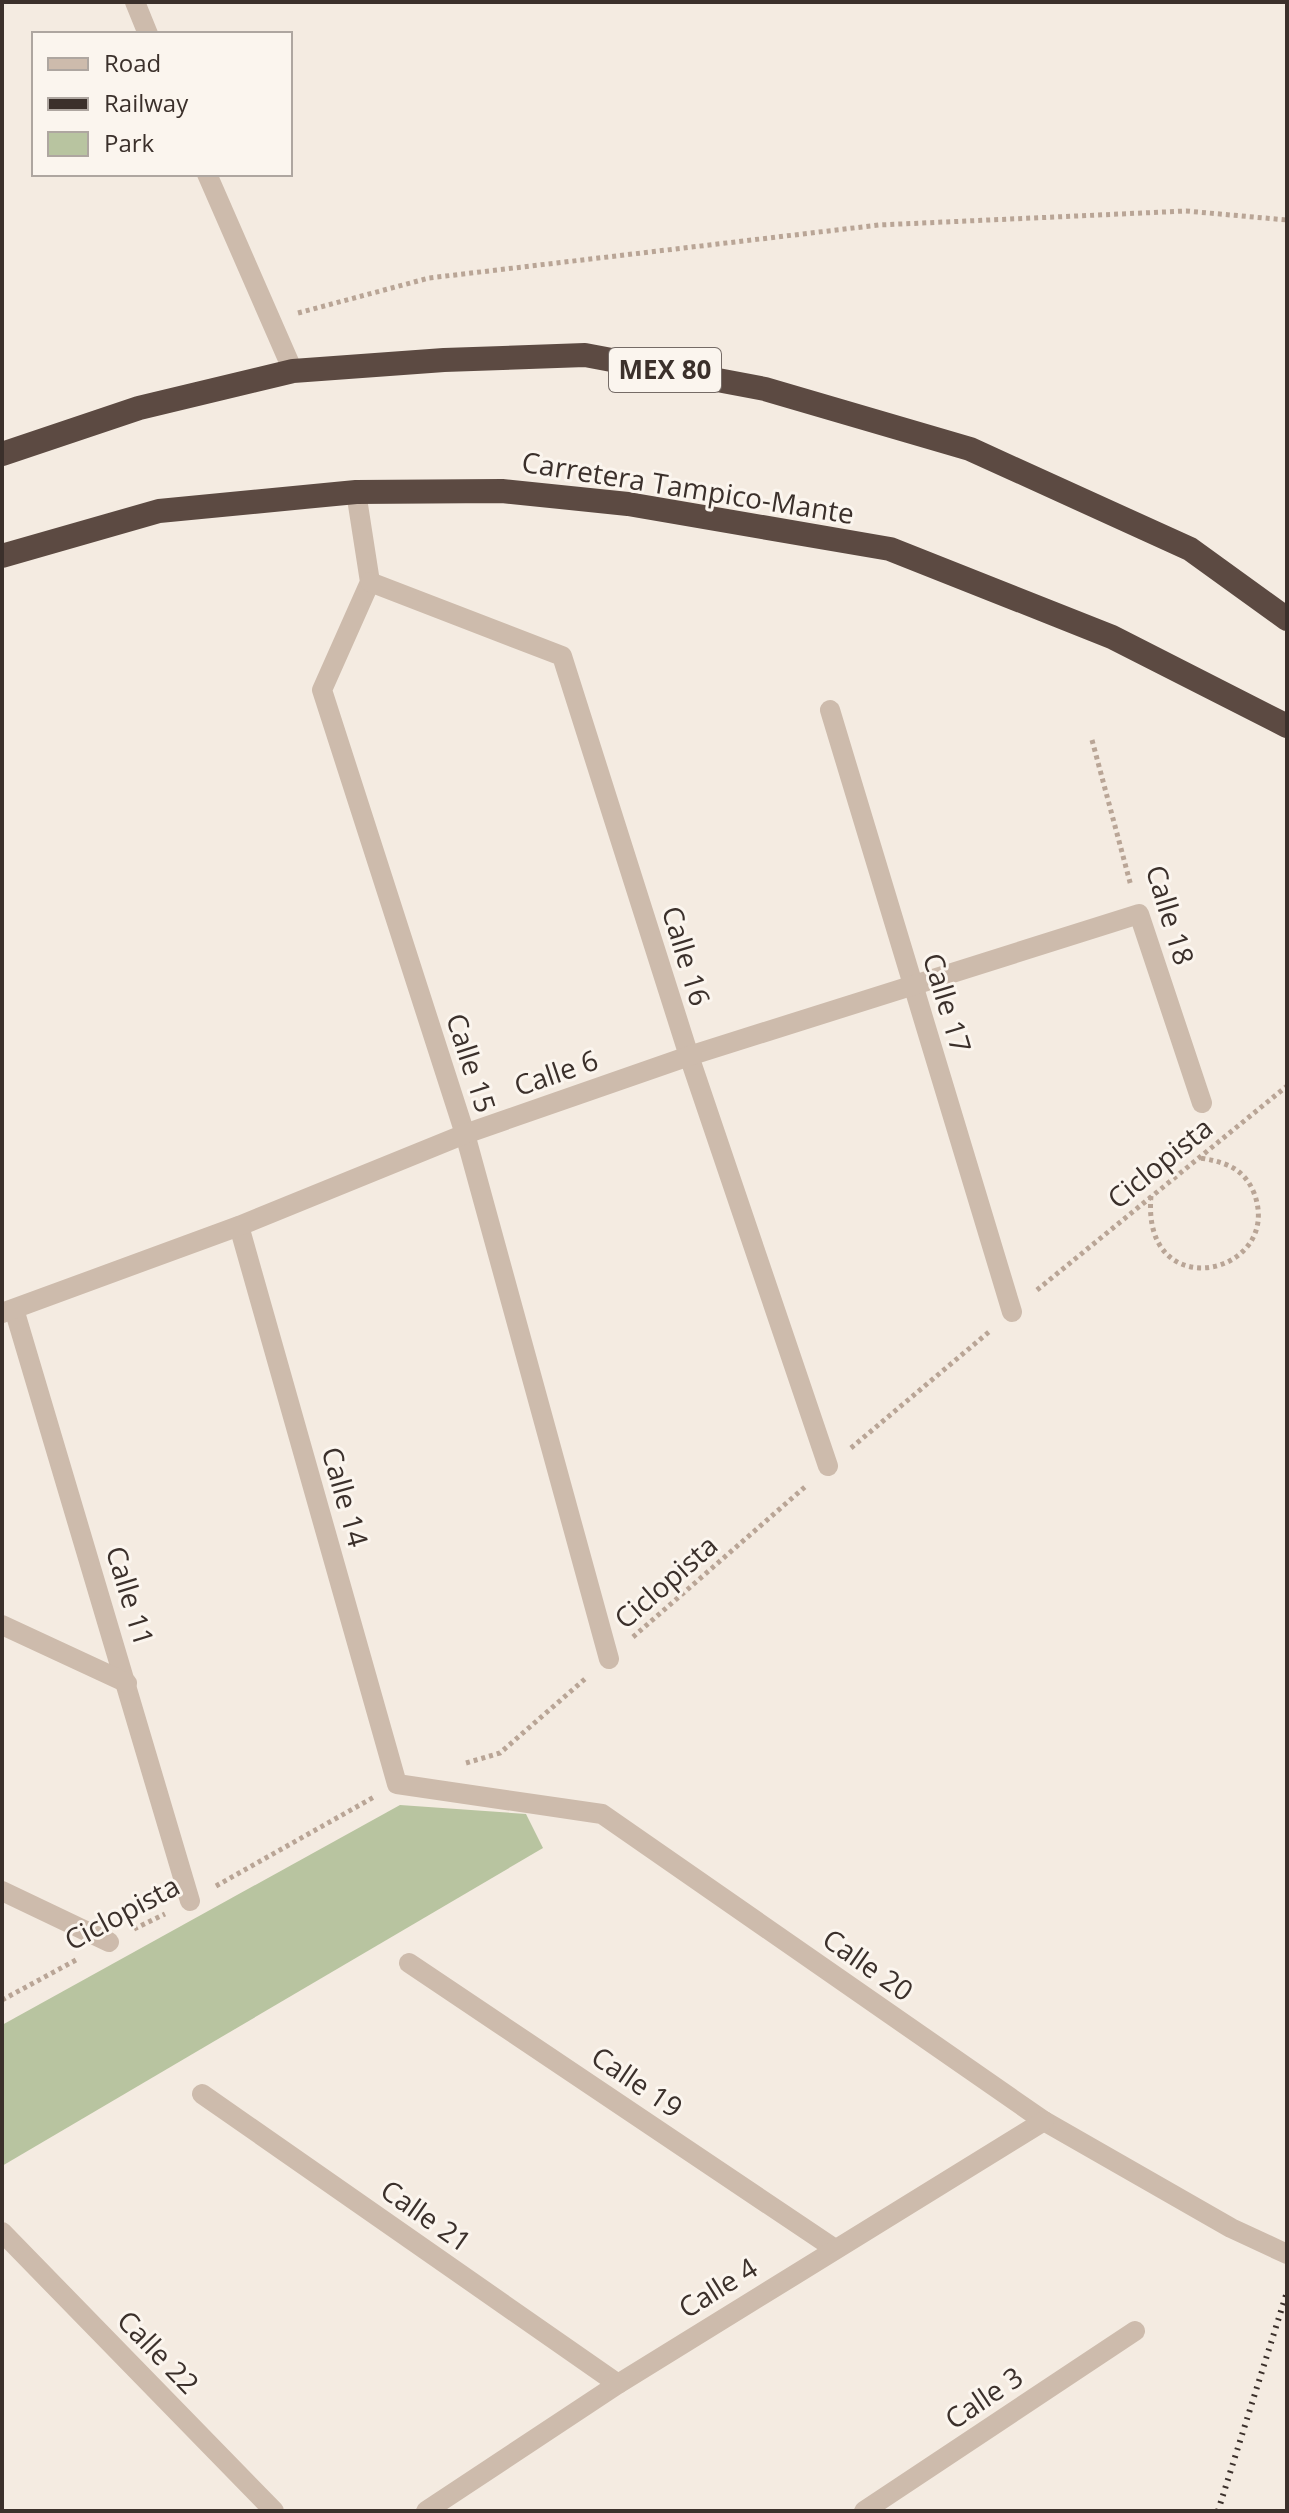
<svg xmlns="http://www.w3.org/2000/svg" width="1289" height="2513" viewBox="0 0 1289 2513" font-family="'Open Sans',sans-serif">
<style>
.green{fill:#b8c4a0}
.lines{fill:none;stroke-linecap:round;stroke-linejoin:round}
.path{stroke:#b9a596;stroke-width:5;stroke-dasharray:4 4;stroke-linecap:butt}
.lane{stroke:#cdbbac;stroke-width:20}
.street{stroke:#cdbbac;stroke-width:20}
.highway{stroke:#5c4a42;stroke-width:24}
.rail{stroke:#3b302b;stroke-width:6;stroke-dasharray:2 6;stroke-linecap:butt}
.labels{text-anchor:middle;stroke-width:6;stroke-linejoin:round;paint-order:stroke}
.shield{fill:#fbf5ee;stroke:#756b66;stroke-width:2}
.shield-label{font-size:26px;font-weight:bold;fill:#3b302b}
.street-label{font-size:28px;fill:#3b302b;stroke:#fbf5ee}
</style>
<rect width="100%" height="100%" fill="#f4ebe1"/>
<polygon class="green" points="400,1805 526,1814 543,1848 2,2166 2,2025"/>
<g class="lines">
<g class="path">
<polyline points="298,313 429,278 879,225 1186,211 1287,220"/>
<polyline points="1092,740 1131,886"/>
<path d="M 1151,1196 C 1141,1309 1285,1274 1254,1193 C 1244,1168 1225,1162 1200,1158"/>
<polyline points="1037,1290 1287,1086"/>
<polyline points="851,1448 990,1331"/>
<polyline points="633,1637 806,1486"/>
<polyline points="466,1763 500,1753 586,1678"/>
<polyline points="216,1886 374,1797"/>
<polyline points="134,1929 165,1914"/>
<polyline points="2,2000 76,1960"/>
</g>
<g class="lane">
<polyline points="135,2 148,34"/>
<polyline points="207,174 293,371"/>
</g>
<g class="street">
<polyline points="356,492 370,582 322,690 465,1134 609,1659"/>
<polyline points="370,582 562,656 689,1056 828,1466"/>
<polyline points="830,710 1012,1312"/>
<polyline points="239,1226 397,1784 602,1814 1044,2121 1231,2228 1287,2254"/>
<polyline points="14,1309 190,1901"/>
<polyline points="2,1313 239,1226 465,1134 689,1056 1139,914 1202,1103"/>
<polyline points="2,1625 127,1683"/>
<polyline points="2,1891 109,1942"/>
<polyline points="409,1963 835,2249"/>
<polyline points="202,2094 618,2384"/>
<polyline points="2,2232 274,2511"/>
<polyline points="426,2511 618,2384 1044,2121"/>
<polyline points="864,2511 1135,2331"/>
</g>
<g class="highway">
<polyline points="2,454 139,408 293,371 444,360 585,355 765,389 970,449 1190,549 1287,619"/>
<polyline points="2,556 159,511 356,492 502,491 628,504 890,549 1112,637 1287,726"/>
</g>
<polyline class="rail" points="1218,2511 1287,2292"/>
</g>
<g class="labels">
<rect class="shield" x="609" y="348" width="112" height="44" rx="6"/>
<g class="shield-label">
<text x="665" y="379">MEX 80</text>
</g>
<g class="street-label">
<text transform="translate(688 488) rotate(9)" y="10">Carretera Tampico-Mante</text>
<text transform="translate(1170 915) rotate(73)" y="10">Calle 18</text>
<text transform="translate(686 956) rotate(73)" y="10">Calle 16</text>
<text transform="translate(947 1003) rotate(73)" y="10">Calle 17</text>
<text transform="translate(471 1063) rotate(72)" y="10">Calle 15</text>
<text transform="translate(556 1073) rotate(-19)" y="10">Calle 6</text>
<text transform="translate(1160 1163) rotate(-39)" y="10">Ciclopista</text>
<text transform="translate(345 1497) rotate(74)" y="10">Calle 14</text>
<text transform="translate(666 1582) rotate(-41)" y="10">Ciclopista</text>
<text transform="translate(130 1596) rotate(73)" y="10">Calle 11</text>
<text transform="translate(122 1913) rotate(-28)" y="10">Ciclopista</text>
<text transform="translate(868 1965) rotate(35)" y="10">Calle 20</text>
<text transform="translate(637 2082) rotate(34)" y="10">Calle 19</text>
<text transform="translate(426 2216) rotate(35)" y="10">Calle 21</text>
<text transform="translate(718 2288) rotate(-32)" y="10">Calle 4</text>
<text transform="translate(158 2352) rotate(46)" y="10">Calle 22</text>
<text transform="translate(984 2398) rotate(-34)" y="10">Calle 3</text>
</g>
</g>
<rect width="1289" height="2513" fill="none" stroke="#3b302b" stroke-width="8"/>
<rect x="32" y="32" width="260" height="144" fill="#fbf5ee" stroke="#aea6a0" stroke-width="2"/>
<rect x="48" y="58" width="40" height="12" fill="#cdbbac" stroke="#aea6a0" stroke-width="2"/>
<text x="104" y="72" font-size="24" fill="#3b302b">Road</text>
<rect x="48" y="98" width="40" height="12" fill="#3b302b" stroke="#aea6a0" stroke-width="2"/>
<text x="104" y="112" font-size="24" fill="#3b302b">Railway</text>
<rect x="48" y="132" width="40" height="24" fill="#b8c4a0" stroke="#aea6a0" stroke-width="2"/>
<text x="104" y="152" font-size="24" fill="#3b302b">Park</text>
</svg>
